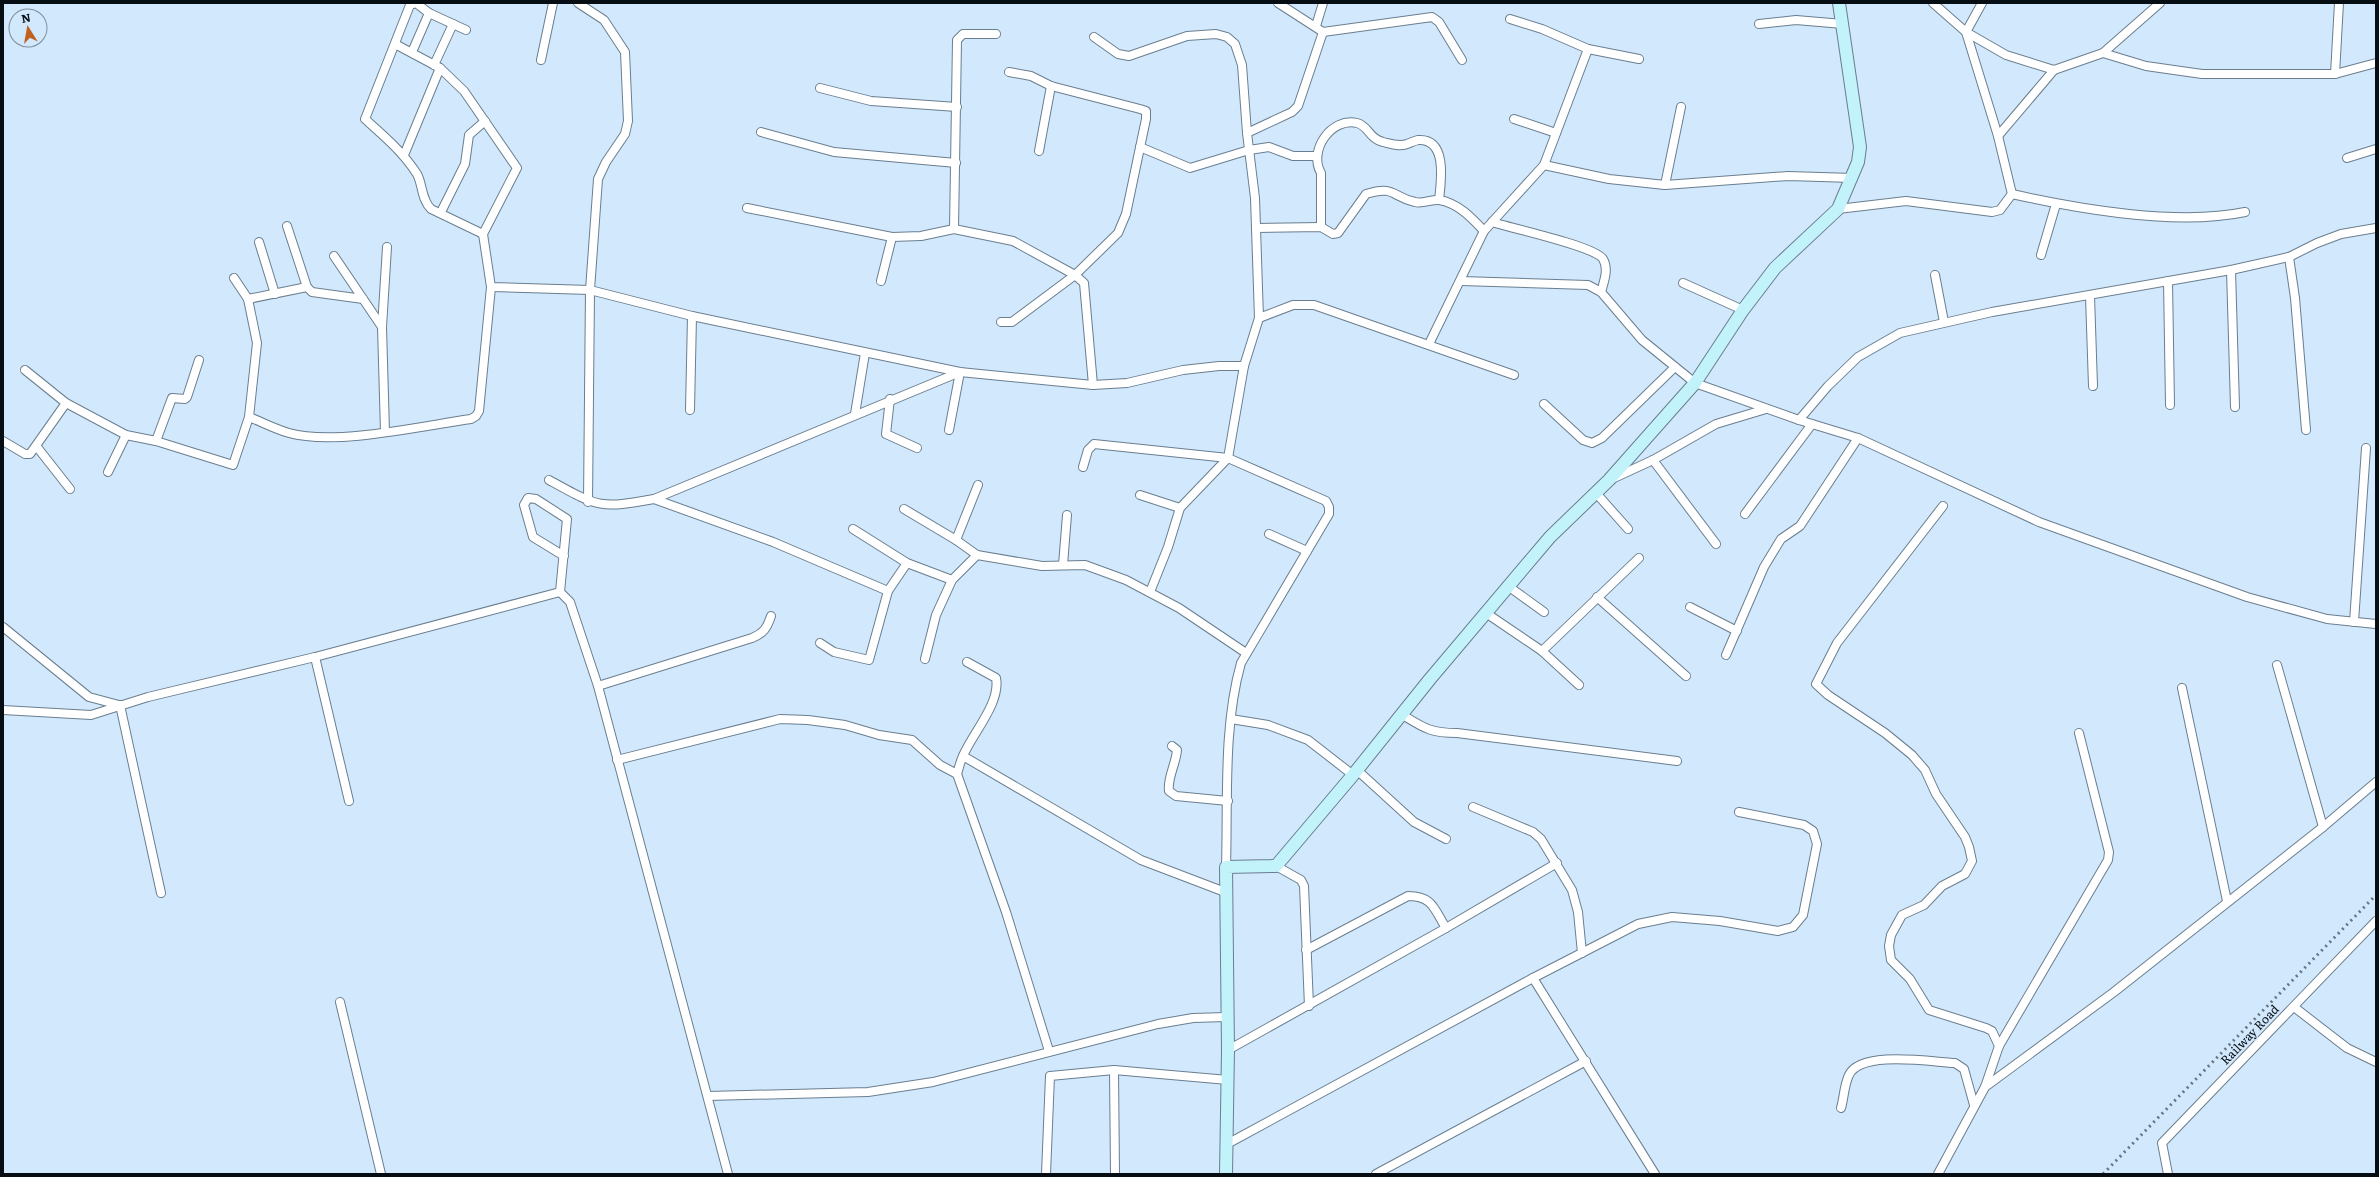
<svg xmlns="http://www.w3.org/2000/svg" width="2379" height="1177" viewBox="0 0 2379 1177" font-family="Literata,serif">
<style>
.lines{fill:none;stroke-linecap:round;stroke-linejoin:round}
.minor-casing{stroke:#6a7e8f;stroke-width:10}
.secondary-casing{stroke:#6a7e8f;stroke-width:14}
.minor{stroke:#fff;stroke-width:8}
.secondary{stroke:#c2f2fa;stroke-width:12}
.rail{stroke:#677582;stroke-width:3;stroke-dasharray:2 4;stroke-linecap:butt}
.labels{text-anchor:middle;stroke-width:3;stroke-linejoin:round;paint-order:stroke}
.street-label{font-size:12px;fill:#060d13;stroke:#d2e8fc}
</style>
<rect width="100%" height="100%" fill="#d2e8fc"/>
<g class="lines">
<defs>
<g id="minor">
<polyline points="578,3 604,20 625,52 628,121 625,134 606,162 598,179 590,290 588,502"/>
<polyline points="1278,3 1323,32 1432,17 1439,22 1462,60"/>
<polyline points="1933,3 1966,32 2006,55 2054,70 2103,53 2160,3"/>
<polyline points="1982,3 1966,32 1998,136 2012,194"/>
<polyline points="1510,19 1542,29 1588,49 1639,59"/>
<polyline points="1759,24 1796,20 1843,24"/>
<polyline points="1316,26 1323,3"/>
<path d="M 466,30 L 429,13 L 416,3 L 410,5 L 365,119 C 384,136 403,152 417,174 C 423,185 421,199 431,209 L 483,234"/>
<polyline points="1094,37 1118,54 1129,56 1187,36 1216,34 1227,37 1235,44 1242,65 1247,133 1255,198 1259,318 1244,366 1228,458 1180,508 1168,547 1150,592"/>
<polyline points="395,44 440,68 464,91 517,168 483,234 491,287 590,290 692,316 960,372 1093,385 1127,383 1183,370 1219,366 1244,366"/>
<polyline points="412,52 429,13"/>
<polyline points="2103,53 2146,66 2202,74 2335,74 2376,63"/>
<polyline points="541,60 553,3"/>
<polyline points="434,65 453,24"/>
<polyline points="2335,74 2339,3"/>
<polyline points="820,88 871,101 957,107"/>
<polyline points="1514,119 1556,133"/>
<polyline points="761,132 834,152 956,163"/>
<polyline points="1247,133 1292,112 1298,106 1323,32"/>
<polyline points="1998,136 2054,70"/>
<polyline points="1140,147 1190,168 1249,150 1269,147 1293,156 1317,156"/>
<polyline points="1039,151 1051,86"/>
<polyline points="404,155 440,68"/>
<polyline points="2347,158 2376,149"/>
<polyline points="1544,165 1609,179 1665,185 1788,176 1853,178"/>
<polyline points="1665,185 1681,107"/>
<path d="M 2012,194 C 2079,209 2179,226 2245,212"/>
<polyline points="747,208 892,237 921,236 954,229 1013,241 1075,275 1084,283 1093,385"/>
<polyline points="1838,209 1906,201 1992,212 2000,210 2012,194"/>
<polyline points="441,212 465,164 469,135 485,121"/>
<path d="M 1492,222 C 1510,228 1595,246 1603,259 C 1609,269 1604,281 1601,292"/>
<polyline points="287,226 307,287 312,292 363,299"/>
<path d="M 1321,227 L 1321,173 C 1308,151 1331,117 1357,123 C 1369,126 1369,139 1383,142 C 1391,144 1399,147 1407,144 C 1410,143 1414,141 1418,140 C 1448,138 1441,182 1439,200"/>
<path d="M 1256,228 L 1321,227 L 1333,234 L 1338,233 L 1366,194 C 1396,185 1391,197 1415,202 C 1423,204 1432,199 1439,200 C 1458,203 1472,218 1484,231"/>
<polyline points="954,229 957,40 963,34 996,34"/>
<polyline points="259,242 275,294"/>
<polyline points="2041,255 2056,204"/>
<polyline points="334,256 382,327"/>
<polyline points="2289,257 2295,298 2306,430"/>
<polyline points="2231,270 2235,407"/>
<polyline points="1935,275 1944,322"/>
<polyline points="881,281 892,237"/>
<polyline points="1461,281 1588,285 1601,292 1642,340 1695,383 1799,420 1858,438 2039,522 2247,597 2327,619 2376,624"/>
<polyline points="2168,281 2170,405"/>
<polyline points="1683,283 1743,310"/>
<polyline points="2090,296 2093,386"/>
<polyline points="248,299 307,287"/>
<polyline points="1259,318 1293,305 1314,305 1514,375"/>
<polyline points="1001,322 1012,322 1075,275 1118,233 1126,214 1146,119 1146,111 1140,109 1051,86 1031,76 1009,72"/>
<polyline points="1429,344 1484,231 1544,165 1588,49"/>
<polyline points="25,370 66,403 126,435 156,441 233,465 249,417 257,343 248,299 234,278"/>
<polyline points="890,399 886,434 917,448"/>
<polyline points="1544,404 1583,440 1592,443 1602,438 1675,367"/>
<polyline points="690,410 692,316"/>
<polyline points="855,414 865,353"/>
<path d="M 249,417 C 262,422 275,429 289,433 C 335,446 422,426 471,419 L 476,416 L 479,411 L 491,287"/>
<polyline points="1799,420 1828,386 1858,357 1900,333 1992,312 2231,270 2289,257 2317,243 2341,234 2376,228"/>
<polyline points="949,430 960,372"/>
<polyline points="385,432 382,327 387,247"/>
<polyline points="3,441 25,454 30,454 66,403"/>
<polyline points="156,441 172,398 185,399 187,397 199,360"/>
<polyline points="37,447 70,489"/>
<polyline points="1653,460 1716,544"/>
<path d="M 1083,467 L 1088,450 L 1094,444 L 1228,458 L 1326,501 L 1329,507 L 1329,514 L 1241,663 C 1223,726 1228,801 1226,867"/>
<polyline points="108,472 126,435"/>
<polyline points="1614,478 1653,460 1716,424 1766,409"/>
<path d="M 549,480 C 598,507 599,509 654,499 L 960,372"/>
<polyline points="1596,493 1628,529"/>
<polyline points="1140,495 1180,508"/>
<polyline points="654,499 773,542 888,591"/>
<polyline points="1943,506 1837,643 1816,684 1828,695 1885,733 1912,755 1925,770 1936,794 1965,837 1969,847 1972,861 1965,874 1942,886 1924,905 1902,915 1891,935 1889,946 1891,960 1910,979 1929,1010 1986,1028 1992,1031 1999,1046"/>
<polyline points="904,509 956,540 977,555 1042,566 1085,565 1126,580 1179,608 1246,653"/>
<polyline points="1745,514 1812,424"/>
<polyline points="853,529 907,563 952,580"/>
<polyline points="1269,534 1307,551"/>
<polyline points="956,540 978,485"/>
<polyline points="1063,565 1067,515"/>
<polyline points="1508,586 1544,612"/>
<polyline points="560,592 567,519 536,499 528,498 524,505 533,537 564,556"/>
<polyline points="1597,597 1686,676"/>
<polyline points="1690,607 1737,631"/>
<polyline points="1486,613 1542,651 1579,685"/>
<polyline points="2354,622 2366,448"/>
<polyline points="3,627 89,697 119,705"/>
<polyline points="820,643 834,652 869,660 888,591 907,563"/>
<polyline points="1542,651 1639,558"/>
<polyline points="1726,655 1764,567 1781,539 1800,526 1858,438"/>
<polyline points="315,657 349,801"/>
<polyline points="925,659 936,615 952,580 977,555"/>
<polyline points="2277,665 2323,827"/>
<path d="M 598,686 L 752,638 C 764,633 767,628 771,616"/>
<polyline points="2182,688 2227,901"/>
<polyline points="120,705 161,893"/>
<polyline points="3,710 91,715 148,697 315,657 560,592 570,602 598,686 728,1174"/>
<path d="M 1401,714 C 1424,728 1430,733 1457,733 L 1677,761"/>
<polyline points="1231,719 1268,725 1308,740 1353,775"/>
<path d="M 1172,746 L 1177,750 C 1176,764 1167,778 1169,791 L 1176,796 L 1228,801"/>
<polyline points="963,756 1141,860 1225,892"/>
<polyline points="617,760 780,719 808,720 845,725 879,735 912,740 940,765 957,774 1006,912 1049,1051"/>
<polyline points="1357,770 1414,822 1446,839"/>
<path d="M 957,774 C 959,768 960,762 963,756 C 972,734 1001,703 996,678 L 967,662"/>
<polyline points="1473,807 1533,832 1541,839 1572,890 1578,912 1582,953"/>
<polyline points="1276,866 1301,880 1304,886 1309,1006"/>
<path d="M 1306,950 L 1408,896 C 1433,896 1434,909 1446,928"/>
<polyline points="1533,978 1655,1174"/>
<polyline points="340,1002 381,1174"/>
<polyline points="2294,1007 2347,1048 2376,1062"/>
<polyline points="1228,1050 1446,928 1557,863"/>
<polyline points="1114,1070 1115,1174"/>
<polyline points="1985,1087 1999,1046 2108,860 2109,852 2079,733"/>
<polyline points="708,1096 868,1092 933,1082 1158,1024 1193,1018 1226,1017"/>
<path d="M 1841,1108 C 1844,1098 1844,1085 1849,1075 C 1861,1050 1931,1062 1955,1063 L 1964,1069 L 1974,1105"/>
<polyline points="1227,1144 1533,978 1638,924 1672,917 1720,921 1778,931 1793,927 1803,915 1817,844 1813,831 1804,825 1739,812"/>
<polyline points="1046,1174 1050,1076 1114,1070 1228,1080"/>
<polyline points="1376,1174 1586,1061"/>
<polyline points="1938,1174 1985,1087 2114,992 2323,827 2376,782"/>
<polyline points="2168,1174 2162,1143 2376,921"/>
</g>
<polyline id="secondary" points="1226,1174 1228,1050 1226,867 1276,866 1353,775 1430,679 1550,537 1609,480 1695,383 1743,310 1775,268 1838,209 1858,162 1860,147 1839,3"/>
</defs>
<use href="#minor" class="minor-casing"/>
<use href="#secondary" class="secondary-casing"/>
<use href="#minor" class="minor"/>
<use href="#secondary" class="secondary"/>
<polyline class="rail" points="2103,1174 2376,895"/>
</g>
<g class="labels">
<g class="street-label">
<text transform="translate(2250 1035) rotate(-46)" y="4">Railway Road</text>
</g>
</g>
<rect width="2379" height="1177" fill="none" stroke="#060d13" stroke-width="8"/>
<g transform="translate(28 28) rotate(349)"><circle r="19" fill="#d2e8fc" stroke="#80909f"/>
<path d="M0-3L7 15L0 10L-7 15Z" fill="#c2611f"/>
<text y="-6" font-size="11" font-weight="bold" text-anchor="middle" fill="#060d13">N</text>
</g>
</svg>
